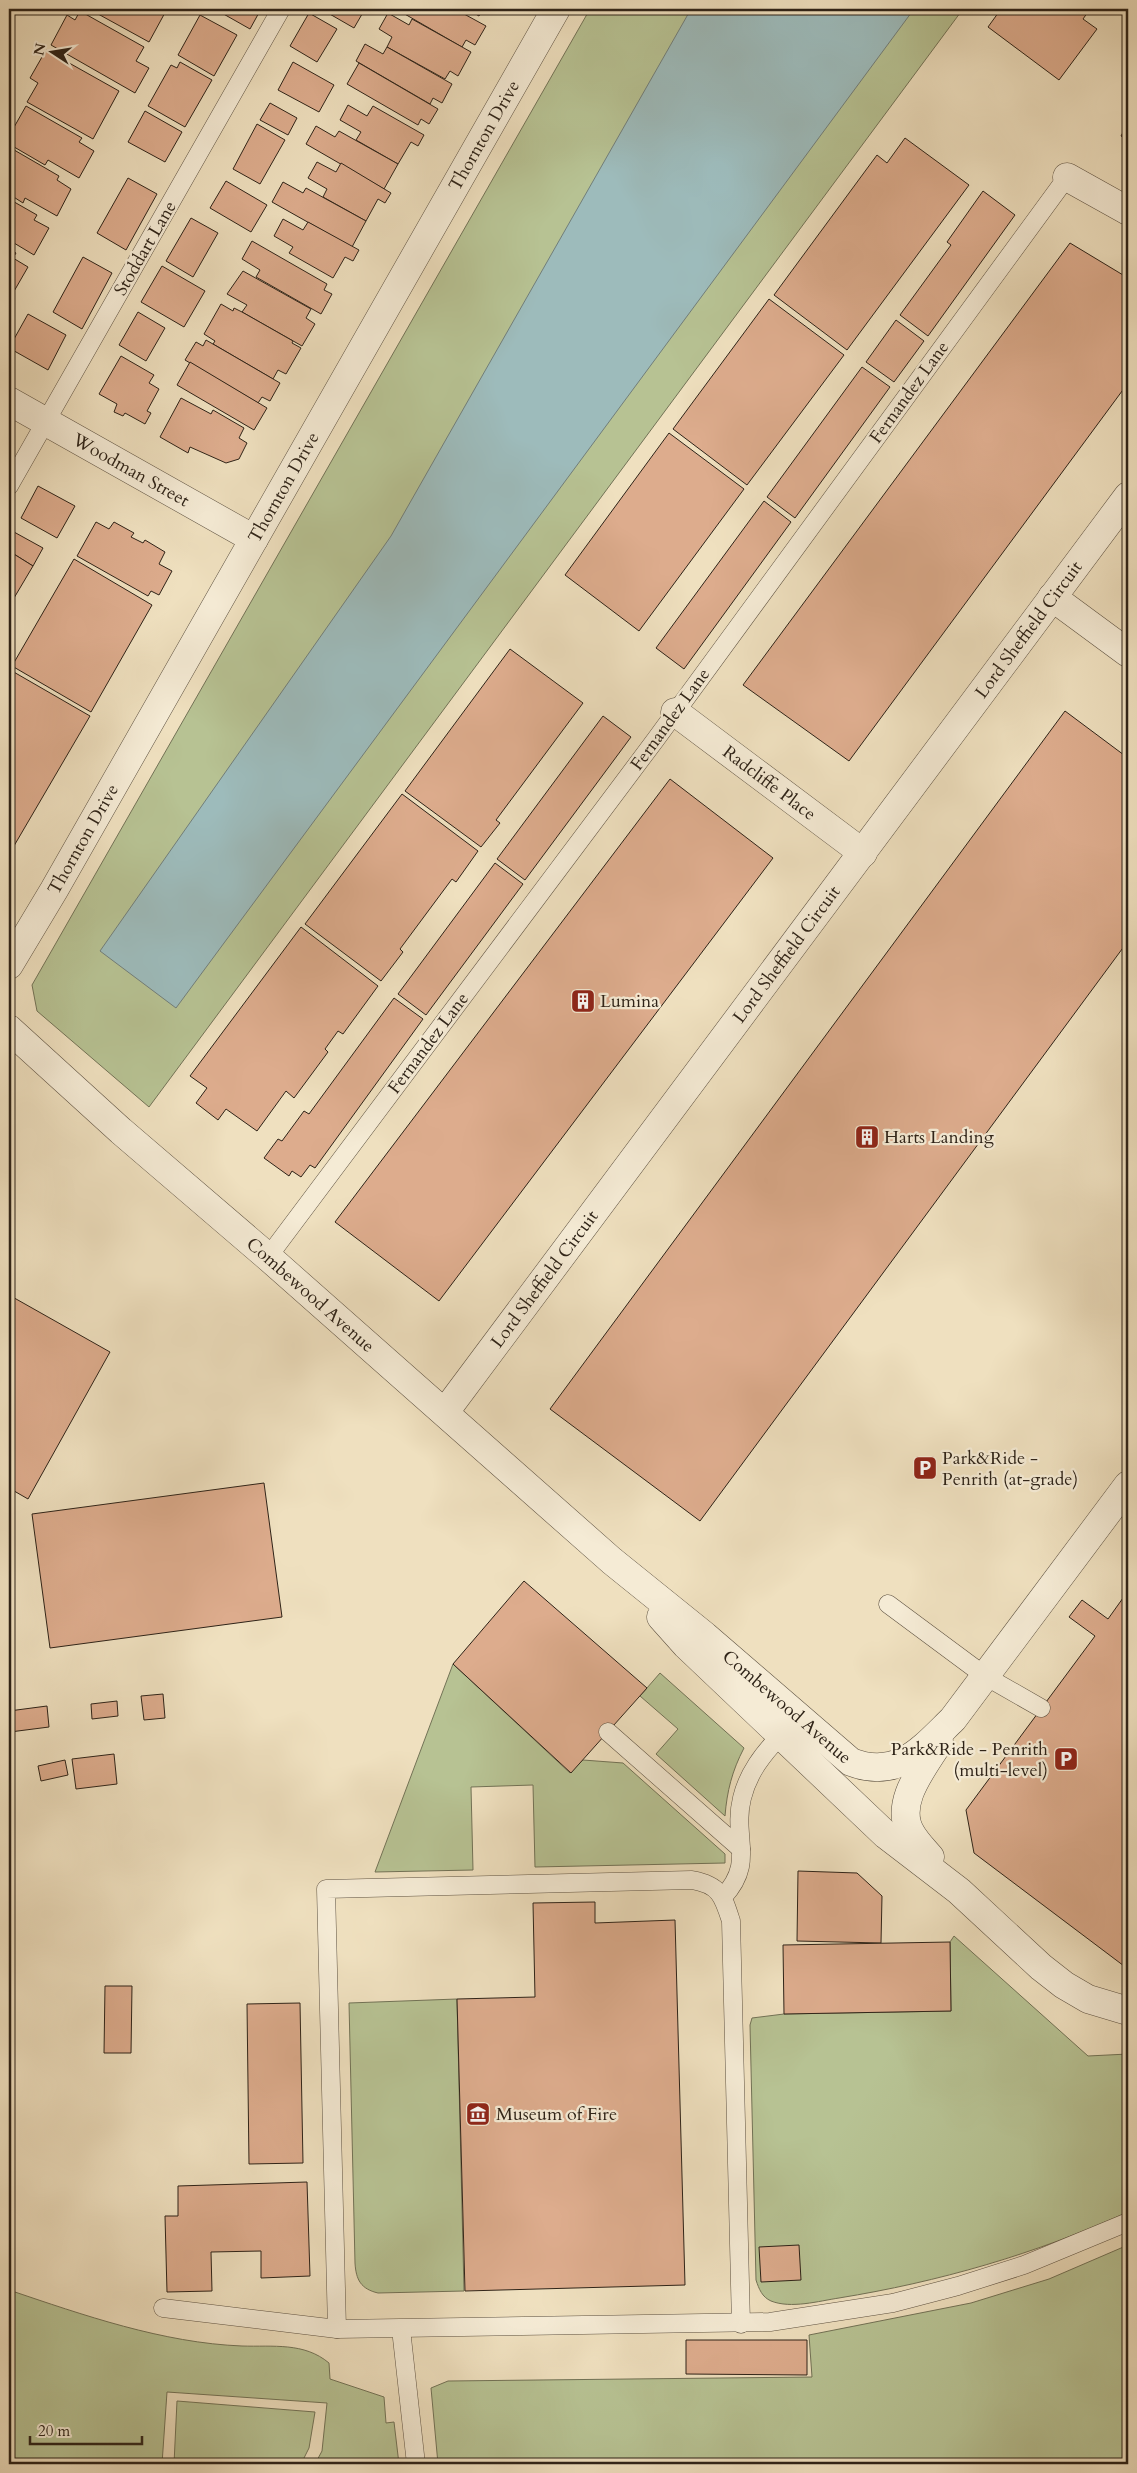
<svg xmlns="http://www.w3.org/2000/svg" width="1137" height="2473" viewBox="0 0 1137 2473" font-family="Cardo,serif">
<style>
.green{fill:#b7c293;stroke:#727256}
.water{fill:#9dbbbb;stroke:#717e7a}
.building{fill:#ddac8d;stroke:#2e2318}
.lines{fill:none;stroke-linecap:round;stroke-linejoin:round}
.service-casing{stroke:#5e5242;stroke-width:19}
.minor-casing{stroke:#5e5242;stroke-width:29}
.service{stroke:#f5ebd5;stroke-width:18}
.minor{stroke:#f5ebd5;stroke-width:28}
.labels{text-anchor:middle;stroke-width:4.5;stroke-linejoin:round;paint-order:stroke}
.street-label{font-size:18px;fill:#2e2318;stroke:#f5ebd5}
.poi-label{font-size:18px;fill:#2e2318;stroke:#f5ebd5;text-anchor:start}
</style>
<rect width="100%" height="100%" fill="#efe0bf"/>
<filter id="stains"><feTurbulence type="fractalNoise" baseFrequency=".004" numOctaves="4"/><feColorMatrix values="0 0 0 0 .2 0 0 0 0 .09 0 0 0 0 .02 0 0 0 .5 -.17"/></filter>
<radialGradient id="worn" r=".72"><stop offset=".6" stop-color="#630" stop-opacity="0"/><stop offset="1" stop-color="#630" stop-opacity=".3"/></radialGradient>
<g class="green">
<polygon points="590,9 963,9 149,1107 37,1011 32,985"/>
<polygon points="453,1664 570,1773 583,1760 623,1763 725,1854 725,1863 535,1867 533,1785 471,1787 473,1870 375,1872"/>
<path d="M 660,1673 L 744,1748 C 732,1771 727,1791 725,1816 L 656,1754 L 678,1729 L 640,1696 Z"/>
<path d="M 954,1936 L 1088,2056 L 1128,2054 L 1128,2212 C 1036,2254 938,2282 839,2298 C 819,2301 791,2309 771,2301 C 762,2297 759,2289 756,2280 L 750,2025 L 752,2018 L 784,2014 L 951,2011 L 950,1942 Z"/>
<path d="M 457,1999 L 464,2291 L 378,2293 C 361,2289 356,2280 355,2263 L 349,2003 Z"/>
<polygon points="1128,2245 1128,2464 438,2464 431,2388 448,2381 812,2377 809,2335 971,2303 1049,2279"/>
<path d="M 9,2290 C 83,2315 163,2343 242,2346 C 273,2347 304,2342 329,2363 L 330,2379 L 384,2397 L 386,2423 L 394,2422 L 399,2464 L 315,2464 L 322,2451 L 327,2403 L 167,2392 L 162,2464 L 9,2464 Z"/>
<polygon points="177,2401 315,2412 309,2448 301,2464 174,2464"/>
</g>
<polygon class="water" points="691,9 914,9 176,1008 100,951 391,536"/>
<g class="building">
<polygon points="89,9 167,9 149,42"/>
<polygon points="222,9 261,9 250,29 220,12"/>
<polygon points="321,9 365,9 354,28"/>
<polygon points="396,9 455,9 486,26 475,45 466,40 462,47"/>
<polygon points="467,9 483,9 479,16"/>
<polygon points="1001,9 1090,9 1083,19 1097,29 1059,80 988,27"/>
<polygon points="80,11 144,47 136,61 149,68 135,93 51,45 67,15 75,20"/>
<polygon points="309,13 337,29 317,62 290,46"/>
<polygon points="388,13 409,25 412,19 471,52 458,76 450,71 445,79 387,47 392,37 379,29"/>
<polygon points="200,15 237,35 214,76 178,55"/>
<polygon points="365,44 383,54 387,47 452,84 442,103 433,98 430,104 356,61"/>
<polygon points="46,50 119,91 93,139 27,102 38,83 30,78"/>
<polygon points="180,62 212,80 185,127 148,106 171,65 177,68"/>
<polygon points="293,62 334,85 319,112 278,90"/>
<polygon points="359,63 438,109 429,124 421,119 418,125 347,84"/>
<polygon points="270,103 297,118 288,135 260,120"/>
<polygon points="348,105 367,116 373,106 424,135 418,146 411,142 398,164 356,140 361,132 340,120"/>
<polygon points="26,106 82,138 79,142 94,151 79,178 48,160 45,165 9,144 9,127 13,129"/>
<polygon points="145,111 182,132 165,162 128,142"/>
<polygon points="1128,123 1128,140 1121,136"/>
<polygon points="257,124 285,140 260,184 233,169"/>
<polygon points="316,126 335,137 339,131 398,164 384,189 306,144"/>
<polygon points="905,138 969,185 847,350 774,295 877,155 887,163"/>
<polygon points="9,147 59,176 57,180 71,189 57,216 25,198 23,203 9,194"/>
<polygon points="317,162 336,172 341,163 391,193 385,203 378,199 366,221 323,197 327,189 308,178"/>
<polygon points="128,178 157,194 126,250 97,233"/>
<polygon points="226,181 267,205 251,232 210,208"/>
<polygon points="283,182 303,193 306,188 366,221 352,247 272,202"/>
<polygon points="983,191 1015,215 928,336 900,315 951,245 947,242"/>
<polygon points="9,199 37,215 34,220 49,228 34,255 9,240"/>
<polygon points="191,218 218,233 193,277 166,261"/>
<polygon points="283,219 303,230 308,222 359,250 353,261 345,257 333,278 289,253 293,247 274,236"/>
<polygon points="252,241 327,284 324,290 332,294 321,314 256,277 260,270 242,259"/>
<polygon points="1070,243 1128,278 1128,383 849,761 743,685"/>
<polygon points="9,249 16,253 13,258 28,267 13,293 9,290"/>
<polygon points="83,257 112,273 82,329 53,312"/>
<polygon points="162,266 205,291 184,327 141,302"/>
<polygon points="243,271 311,309 306,318 315,324 302,346 242,312 247,305 227,294"/>
<polygon points="769,299 844,355 747,485 673,429"/>
<polygon points="221,304 233,311 234,308 242,312 293,341 292,343 301,348 286,374 278,370 273,379 213,344 215,341 204,334"/>
<polygon points="9,312 13,314 9,323"/>
<polygon points="138,312 165,328 146,361 119,345"/>
<polygon points="28,314 66,335 48,370 9,348"/>
<polygon points="896,320 924,341 894,382 866,362"/>
<polygon points="206,340 280,383 270,401 262,397 258,403 185,360 196,342 203,346"/>
<polygon points="121,356 154,375 149,383 159,389 147,411 151,413 145,424 125,413 123,416 114,412 117,404 99,394"/>
<polygon points="190,362 267,408 254,430 177,385"/>
<polygon points="862,367 890,387 795,518 767,497"/>
<polygon points="181,398 211,414 213,410 244,428 239,438 247,443 239,459 226,463 190,447 188,453 160,437"/>
<polygon points="669,433 744,489 639,631 565,575"/>
<polygon points="38,486 75,506 57,538 21,518"/>
<polygon points="764,501 791,522 684,669 656,648"/>
<polygon points="96,522 109,529 114,522 134,533 131,537 143,543 145,540 165,552 159,564 172,571 159,595 151,591 148,596 77,556"/>
<polygon points="14,532 43,548 33,566 9,551 9,541"/>
<polygon points="9,551 33,566 14,598 9,594"/>
<polygon points="74,559 152,605 91,712 12,666"/>
<polygon points="9,594 14,598 9,608"/>
<polygon points="510,649 583,703 496,820 500,823 481,847 405,791"/>
<polygon points="12,671 90,716 11,851 9,850 9,676"/>
<polygon points="1065,711 1128,758 1128,941 700,1521 550,1409"/>
<polygon points="603,716 631,737 525,880 497,859"/>
<polygon points="670,779 773,858 439,1301 335,1222"/>
<polygon points="402,794 478,851 456,882 452,879 400,949 403,952 381,981 305,924"/>
<polygon points="495,863 523,884 426,1015 398,994"/>
<polygon points="301,927 378,986 343,1034 338,1031 325,1049 328,1052 294,1098 286,1091 257,1131 226,1109 218,1120 196,1103 207,1088 190,1076"/>
<polygon points="394,998 423,1019 315,1168 310,1165 301,1177 292,1171 289,1176 264,1158 278,1139 282,1141 304,1111 309,1114"/>
<polygon points="9,1295 110,1352 28,1499 9,1488"/>
<polygon points="264,1483 282,1617 50,1648 32,1514"/>
<polygon points="524,1581 647,1688 571,1773 453,1664"/>
<polygon points="1128,1591 1128,1969 974,1853 966,1810 1095,1636 1069,1617 1082,1600 1108,1619"/>
<polygon points="163,1694 165,1718 144,1720 141,1696"/>
<polygon points="117,1701 118,1716 92,1719 91,1704"/>
<polygon points="47,1706 49,1727 10,1732 9,1711"/>
<polygon points="114,1754 117,1784 76,1789 72,1759"/>
<polygon points="65,1760 68,1775 41,1781 38,1766"/>
<polygon points="798,1871 857,1873 882,1896 881,1943 797,1941"/>
<polygon points="595,1902 595,1923 675,1920 685,2285 465,2291 457,1999 535,1997 533,1903"/>
<polygon points="950,1942 951,2011 784,2014 783,1945"/>
<polygon points="105,1986 132,1986 131,2053 104,2053"/>
<polygon points="300,2003 303,2163 249,2164 247,2004"/>
<polygon points="307,2182 310,2276 261,2278 261,2251 211,2252 212,2291 167,2292 165,2216 178,2216 178,2186"/>
<polygon points="799,2245 801,2280 761,2282 759,2247"/>
<polygon points="686,2340 807,2340 807,2375 686,2374"/>
</g>
<g class="lines">
<defs>
<g id="service">
<polyline points="9,486 281,9"/>
<polyline points="268,1257 656,739 1067,177"/>
<polyline points="888,1604 985,1676 1041,1708"/>
<polyline points="608,1732 741,1849"/>
<path d="M 723,1897 C 756,1862 732,1838 742,1798 C 748,1773 763,1754 780,1736"/>
<polyline points="163,2308 337,2329 770,2322 893,2303 958,2286 1024,2265 1128,2222"/>
<path d="M 337,2329 L 326,1889 L 692,1880 C 720,1885 723,1896 731,1921 L 741,2324"/>
<polyline points="401,2329 416,2464"/>
</g>
<g id="minor">
<polyline points="1067,177 1128,211"/>
<path id="s1" d="M 9,401 L 254,539"/>
<polyline points="1052,597 1128,653"/>
<path id="s2" d="M 675,712 L 863,853"/>
<path id="s3" d="M 9,965 L 54,890 L 556,9"/>
<path id="s4" d="M 9,1029 L 121,1131 L 268,1257 L 612,1561 L 705,1636 L 851,1762 C 898,1780 922,1749 953,1719 L 1128,1485"/>
<path id="s5" d="M 445,1412 L 1128,496"/>
<polyline points="661,1617 686,1645 886,1835 959,1891 1041,1967 1064,1985 1088,1999 1128,2011"/>
<path d="M 930,1857 C 924,1850 916,1842 911,1833 C 893,1803 924,1767 939,1742"/>
</g>
</defs>
<use href="#service" class="service-casing"/>
<use href="#minor" class="minor-casing"/>
<use href="#service" class="service"/>
<use href="#minor" class="minor"/>
</g>
<defs>
<symbol id="building-square" viewBox="-11 -11 22 22"><rect x="-9" y="-9" width="18" height="18" rx="4" fill="#8f2418" stroke="#f5ebd5"/><path d="M-4-6H4V6H1V3H-1V6H-4ZM-2.5-4.3h1.7v1.8h-1.7ZM.8-4.3h1.7v1.8H.8ZM-2.5-1h1.7V.8h-1.7ZM.8-1h1.7V.8H.8Z" fill="#fff"/></symbol>
<symbol id="parking-square" viewBox="-11 -11 22 22"><rect x="-9" y="-9" width="18" height="18" rx="4" fill="#8f2418" stroke="#f5ebd5"/><path d="M-3.5-5.5H1a3.5 3.5 0 0 1 0 7H-1V5.5H-3.5ZM-1-3.4V-.6H.8a1.4 1.4 0 0 0 0-2.8Z" fill="#fff"/></symbol>
<symbol id="museum-square" viewBox="-11 -11 22 22"><rect x="-9" y="-9" width="18" height="18" rx="4" fill="#8f2418" stroke="#f5ebd5"/><path d="M0-6L6-3V-2H-6V-3ZM-5-1h2V3h-2ZM-1-1h2V3h-2ZM3-1h2V3H3ZM-6 4H6V6H-6Z" fill="#fff"/></symbol>
</defs>
<g fill-rule="evenodd">
<use href="#building-square" x="569" y="987" width="28" height="28"/>
<use href="#building-square" x="853" y="1123" width="28" height="28"/>
<use href="#parking-square" x="911" y="1454" width="28" height="28"/>
<use href="#parking-square" x="1052" y="1745" width="28" height="28"/>
<use href="#museum-square" x="464" y="2100" width="28" height="28"/>
</g>
<g class="labels">
<g class="street-label">
<text dy="6" stroke="none"><textPath href="#s3" startOffset="956">Thornton Drive</textPath></text>
<text transform="translate(145 248) rotate(-60)" y="6">Stoddart Lane</text>
<text transform="translate(909 392) rotate(-54)" y="6">Fernandez Lane</text>
<text dy="6" stroke="none"><textPath href="#s1" startOffset="140">Woodman Street</textPath></text>
<text dy="6" stroke="none"><textPath href="#s3" startOffset="551">Thornton Drive</textPath></text>
<text dy="6" stroke="none"><textPath href="#s5" startOffset="976">Lord Sheffield Circuit</textPath></text>
<text transform="translate(670 719) rotate(-54)" y="6">Fernandez Lane</text>
<text dy="6" stroke="none"><textPath href="#s2" startOffset="118">Radcliffe Place</textPath></text>
<text dy="6" stroke="none"><textPath href="#s3" startOffset="146">Thornton Drive</textPath></text>
<text dy="6" stroke="none"><textPath href="#s5" startOffset="571">Lord Sheffield Circuit</textPath></text>
<text transform="translate(428 1043) rotate(-53)" y="6">Fernandez Lane</text>
<text dy="6" stroke="none"><textPath href="#s5" startOffset="166">Lord Sheffield Circuit</textPath></text>
<text dy="6" stroke="none"><textPath href="#s4" startOffset="402">Combewood Avenue</textPath></text>
<text dy="6" stroke="none"><textPath href="#s4" startOffset="1032">Combewood Avenue</textPath></text>
</g>
<g class="poi-label">
<text x="600" y="1007">Lumina</text>
<text x="884" y="1143">Harts Landing</text>
<text x="942" y="1464">Park&amp;Ride -<tspan x="942" dy="21">Penrith (at-grade)</tspan></text>
<text x="1048" y="1755" text-anchor="end">Park&amp;Ride - Penrith<tspan x="1048" dy="21">(multi-level)</tspan></text>
<text x="496" y="2120">Museum of Fire</text>
</g>
</g>
<rect width="1137" height="2473" fill="none" stroke="#efe0bf" stroke-width="30"/>
<rect x="10" y="10" width="1117" height="2453" fill="none" stroke="#2e2318" stroke-width="2.5"/>
<rect x="15" y="15" width="1107" height="2443" fill="none" stroke="#2e2318"/>
<g transform="translate(52 52) rotate(282)" stroke="#f5ebd5" stroke-width="4" paint-order="stroke">
<path d="M0-4L9 19L0 12L-9 19Z" fill="#2e2318"/>
<text y="-8" font-size="14" font-weight="bold" text-anchor="middle" fill="#2e2318">N</text>
</g>
<path d="M30 2436v8h112v-8" fill="none" stroke="#2e2318" stroke-width="2.5"/>
<text x="38" y="2436" font-size="15" fill="#2e2318" stroke="#f5ebd5" stroke-width="4" paint-order="stroke">20 m</text>
<rect width="100%" height="100%" filter="url(#stains)"/>
<rect width="100%" height="100%" fill="url(#worn)"/>
</svg>
